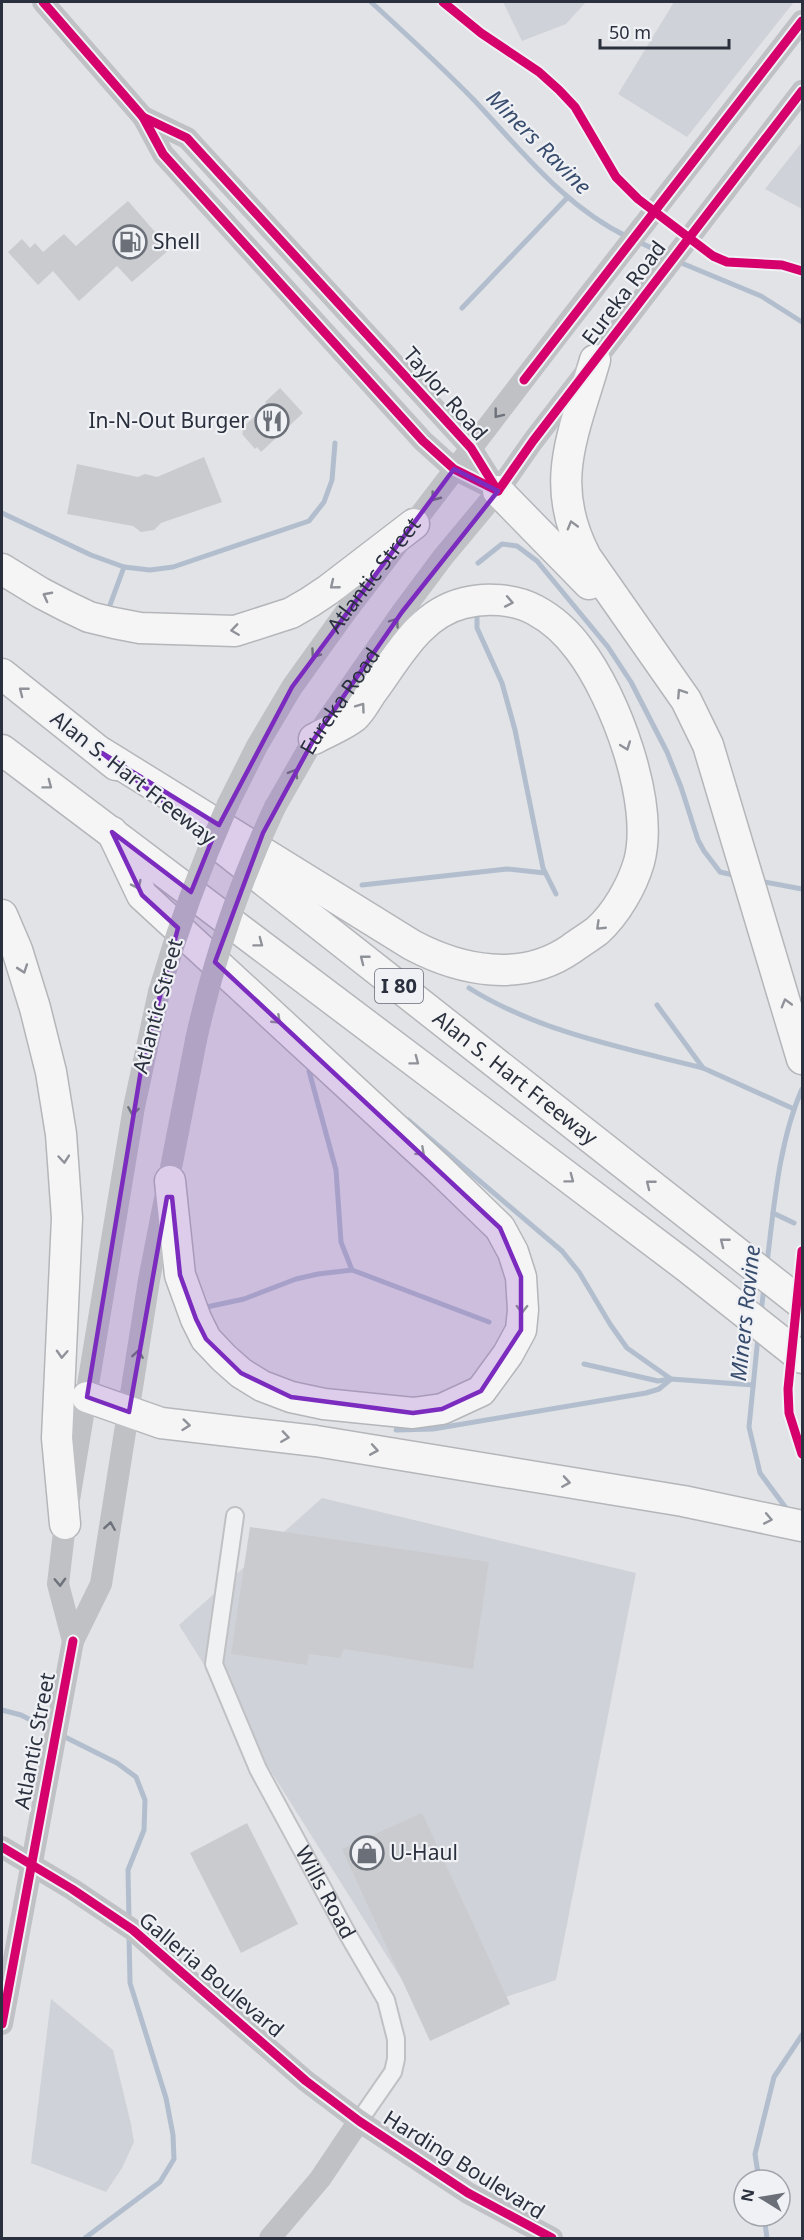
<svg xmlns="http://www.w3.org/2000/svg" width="804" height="2240" viewBox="0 0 804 2240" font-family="'Noto Sans',sans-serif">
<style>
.built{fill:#d0d2d9}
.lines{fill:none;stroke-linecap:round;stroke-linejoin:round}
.stream{stroke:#b2bece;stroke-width:5}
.building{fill:#cacbce}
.street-casing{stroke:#c0c1c4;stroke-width:20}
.highway-casing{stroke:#b4b6ba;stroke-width:33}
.street{stroke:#f0f1f3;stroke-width:16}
.secondary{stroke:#bfc1c5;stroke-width:22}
.highway{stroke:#f5f5f6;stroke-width:30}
.secondary-bridge{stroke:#bfc1c5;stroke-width:22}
.cycleway-casing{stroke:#eff1f5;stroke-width:13}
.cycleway{stroke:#d6006c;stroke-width:9}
.oneway{stroke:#6d717a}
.oneway2{stroke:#90929a}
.marked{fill:#7b2cbf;fill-opacity:0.2;stroke:#7b2cbf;stroke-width:4.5;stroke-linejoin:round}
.labels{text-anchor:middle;stroke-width:4.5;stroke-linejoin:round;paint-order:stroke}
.shield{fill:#eff1f5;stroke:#656a74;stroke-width:1.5}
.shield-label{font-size:20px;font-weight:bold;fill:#2a303d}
.poi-label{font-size:21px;fill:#2a303d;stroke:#eff1f5;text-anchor:start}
.street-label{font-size:21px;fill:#2a303d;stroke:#eff1f5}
.water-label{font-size:22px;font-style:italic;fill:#384c6d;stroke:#eff1f5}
</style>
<rect width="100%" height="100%" fill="#e1e3e6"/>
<g class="built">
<polygon points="503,2 586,2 566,24 522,41"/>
<polygon points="674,2 794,2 687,137 618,94"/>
<polygon points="802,142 802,209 765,189"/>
<polygon points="322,1498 636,1573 556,1980 429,2023 179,1625"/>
<polygon points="51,1999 113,2050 131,2124 134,2142 122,2168 106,2192 31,2163"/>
</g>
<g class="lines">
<g class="stream">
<path d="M 371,2 C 406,34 441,66 474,100 C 521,150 565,207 628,237"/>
<polyline points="639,242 668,256"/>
<polyline points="679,262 761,296 802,322"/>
<polyline points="462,308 567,198"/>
<polyline points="2,513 91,555 124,567 150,570 173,567 309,521 324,502 332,480 335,443"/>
<polyline points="478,563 502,544 517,546 537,561 608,647 631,682 667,752 681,787 698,840 704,851 720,872 738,876"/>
<polyline points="110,605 124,567"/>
<polyline points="477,614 477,628 502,683 515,730 543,868 556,894"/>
<polyline points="759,881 802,889"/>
<polyline points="362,885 507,869 545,873"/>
<path d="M 469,988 C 539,1032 624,1048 703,1068"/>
<polyline points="657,1005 703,1068 794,1109"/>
<polyline points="309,1071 336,1170 341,1242 352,1270 489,1322"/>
<polyline points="773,1213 794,1223"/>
<path d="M 767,1263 C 774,1206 779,1141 802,1089"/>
<polyline points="202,1308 244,1299 296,1279 318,1274 352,1270"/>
<polyline points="761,1313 764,1287"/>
<polyline points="758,1337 749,1427 760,1473 789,1512"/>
<polyline points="584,1364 658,1381 671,1379 753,1385"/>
<polyline points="396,1430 433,1429 646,1393 659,1389 671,1379 627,1348 610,1324 579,1272 562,1251 408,1120"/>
<polyline points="2,1710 21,1715 50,1730"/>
<polyline points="61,1735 117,1763 136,1777 145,1800 144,1830 128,1870 129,1919"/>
<polyline points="759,2180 755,2154 774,2077 802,2035"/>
<polyline points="764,2216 767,2238"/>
<polyline points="85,2238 160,2182 174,2159 173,2135 166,2098 130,1983 129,1935"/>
</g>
</g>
<g class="building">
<polygon points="128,201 170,249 132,282 117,266 79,301 53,271 38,285 8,252 22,239 30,248 35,243 43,252 64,234 76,246"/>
<polygon points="280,388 303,413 261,452 257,447 255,449 242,434 243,432 241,429 267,405 265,402"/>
<polygon points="204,457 222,502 161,523 154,530 141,532 133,526 67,514 77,464 138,477 145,474 157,477"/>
<polygon points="250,1527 489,1562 473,1669 344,1649 340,1658 309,1654 307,1665 231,1654"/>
<polygon points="422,1813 510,2004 430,2041 342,1849"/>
<polygon points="247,1823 298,1924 241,1953 190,1853"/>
</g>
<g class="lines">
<defs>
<g id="street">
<path id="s1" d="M 235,1516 L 214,1664 L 258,1769 L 347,1933 L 386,2000 L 396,2039 L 396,2059 L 393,2072 L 359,2121"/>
</g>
<g id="highway">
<path d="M 595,360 C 574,434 547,483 586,557 L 686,700 L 708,745 L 802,1059"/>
<polyline points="498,491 589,584"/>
<polyline points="2,569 41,593 66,606 89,617 114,623 140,628 235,631 291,613 310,602 328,590 414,524"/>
<polyline points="2,674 116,765"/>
<polyline points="2,750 687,1267 802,1358"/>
<path d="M 102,753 L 412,945 C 461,971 522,983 571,949 C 579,943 589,937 597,931 C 616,914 632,886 639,862 C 655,803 615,696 579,649 C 568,634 552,619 535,610 C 515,599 486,597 464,603 C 419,614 398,657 372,692 C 367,699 361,711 354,717 C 343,726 326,732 314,739"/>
<polyline points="112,832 142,895 437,1167 500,1228 513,1252 521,1277 523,1310 521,1330 508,1354 481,1391 442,1409 413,1413 324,1404 291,1397 262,1386 241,1373 224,1358 206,1339 196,1319 180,1275 170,1181"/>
<path id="s4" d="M 225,850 L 802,1304"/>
<polyline points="2,915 17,950 35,1008 51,1072 61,1134 67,1218 57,1438 65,1524"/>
<polyline points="87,1397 161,1423 316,1441 683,1501 802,1526"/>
</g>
</defs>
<use href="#street" class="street-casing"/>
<use href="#highway" class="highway-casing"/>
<use href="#street" class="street"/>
<g class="secondary">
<polyline points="43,2 143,117 163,154 423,441 454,469 498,491"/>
<polyline points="143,117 187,138 471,448 498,491"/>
<path id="s2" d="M 228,804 L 257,746 L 292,687 L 345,613 L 561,331 L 802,21"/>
<path id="s3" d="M 275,807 L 314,739 L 402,612 L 443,557 L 498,491 L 533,441 L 802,91"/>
<polyline points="73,1641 58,1584 65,1524 134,1107 159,992"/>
<polyline points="180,1972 306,2081 359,2121 468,2193 552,2238"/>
<polyline points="2,2024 73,1641 101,1584 149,1280 196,1040"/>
<polyline points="270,2238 320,2179 359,2121"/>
</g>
<use href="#highway" class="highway"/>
<g class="secondary-bridge">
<path d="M 159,992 C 178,927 201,865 228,804"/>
<path d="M 196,1040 C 214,958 239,883 275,807"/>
<polyline points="2,1847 72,1889 133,1930 180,1972"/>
</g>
<defs>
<g id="cycleway">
<polyline points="43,2 143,117 163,154 423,441 454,469 498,491"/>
<polyline points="443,2 481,33 539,72 559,90 575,107 616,177 638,199 713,256 727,262 782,265 802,271"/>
<polyline points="143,117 187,138 471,448 497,490"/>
<polyline points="524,380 802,21"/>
<polyline points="498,491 533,441 802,91"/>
<polyline points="802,1251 788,1389 789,1413 802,1454"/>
<polyline points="2,1847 72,1889 133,1930 306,2081 359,2121 468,2193 552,2238"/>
<polyline points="2,2024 73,1641"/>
</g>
</defs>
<use href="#cycleway" class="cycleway-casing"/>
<use href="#cycleway" class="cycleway"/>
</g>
<defs><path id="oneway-chevron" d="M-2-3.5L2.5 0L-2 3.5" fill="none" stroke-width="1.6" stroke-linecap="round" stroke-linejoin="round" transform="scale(1.5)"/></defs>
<g class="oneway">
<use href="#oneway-chevron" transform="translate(498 414) rotate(128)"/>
<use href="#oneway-chevron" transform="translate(435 497) rotate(127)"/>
<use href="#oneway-chevron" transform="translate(395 622) rotate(-55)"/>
<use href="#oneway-chevron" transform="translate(315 654) rotate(125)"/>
<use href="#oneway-chevron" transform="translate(294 773) rotate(-60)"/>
<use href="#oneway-chevron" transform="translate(133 1111) rotate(99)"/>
<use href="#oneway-chevron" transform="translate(138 1354) rotate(-81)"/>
<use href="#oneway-chevron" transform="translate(110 1526) rotate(-81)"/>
<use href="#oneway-chevron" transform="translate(60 1582) rotate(88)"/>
</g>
<g class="oneway2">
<use href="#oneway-chevron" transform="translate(572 525) rotate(-106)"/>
<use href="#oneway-chevron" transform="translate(334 585) rotate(141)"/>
<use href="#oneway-chevron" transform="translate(47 596) rotate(-152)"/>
<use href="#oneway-chevron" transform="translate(509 602) rotate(11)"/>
<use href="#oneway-chevron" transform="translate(235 630) rotate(172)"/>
<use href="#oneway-chevron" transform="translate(23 691) rotate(-142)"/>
<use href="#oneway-chevron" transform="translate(681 693) rotate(-123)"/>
<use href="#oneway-chevron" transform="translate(361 707) rotate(-54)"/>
<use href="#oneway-chevron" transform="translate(626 746) rotate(70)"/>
<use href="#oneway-chevron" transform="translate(48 785) rotate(37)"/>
<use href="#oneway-chevron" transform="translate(137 885) rotate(64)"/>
<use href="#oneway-chevron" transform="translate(600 926) rotate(136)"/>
<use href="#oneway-chevron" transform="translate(259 943) rotate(37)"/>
<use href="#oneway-chevron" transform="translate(364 959) rotate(-142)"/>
<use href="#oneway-chevron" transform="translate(23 969) rotate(71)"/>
<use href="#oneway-chevron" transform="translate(786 1003) rotate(-106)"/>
<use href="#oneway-chevron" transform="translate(277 1020) rotate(43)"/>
<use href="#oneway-chevron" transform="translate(415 1061) rotate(37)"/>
<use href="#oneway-chevron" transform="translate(421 1152) rotate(42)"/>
<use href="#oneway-chevron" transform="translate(64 1159) rotate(85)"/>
<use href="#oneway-chevron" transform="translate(570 1179) rotate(37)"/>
<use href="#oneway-chevron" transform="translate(650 1184) rotate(-142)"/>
<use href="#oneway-chevron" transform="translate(724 1242) rotate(-142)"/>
<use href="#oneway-chevron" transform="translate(522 1309) rotate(91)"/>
<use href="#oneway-chevron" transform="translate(62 1354) rotate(93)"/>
<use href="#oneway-chevron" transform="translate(186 1425) rotate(6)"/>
<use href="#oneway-chevron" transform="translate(285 1437) rotate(8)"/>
<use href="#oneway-chevron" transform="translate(374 1450) rotate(10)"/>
<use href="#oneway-chevron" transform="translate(566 1482) rotate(9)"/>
<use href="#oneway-chevron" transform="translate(768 1519) rotate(11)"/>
</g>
<path class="marked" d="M 454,469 L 498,491 L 402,612 L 314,739 L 263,833 L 215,962 L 500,1228 L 521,1277 L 521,1330 L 481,1391 L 442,1409 L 413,1413 L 291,1397 L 241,1373 L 206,1339 L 196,1319 L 180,1275 L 172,1197 L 167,1197 L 129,1412 L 87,1397 L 142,1064 L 178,928 L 142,895 L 112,832 L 191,892 L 212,840 L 102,753 L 219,825 L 292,687 Z"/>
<defs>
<symbol id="fuel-ring" viewBox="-11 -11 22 22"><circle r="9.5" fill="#eff1f5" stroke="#6a6f78" stroke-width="1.5"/><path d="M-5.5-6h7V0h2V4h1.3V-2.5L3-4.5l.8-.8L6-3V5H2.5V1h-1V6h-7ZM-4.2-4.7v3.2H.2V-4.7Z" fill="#6a6f78"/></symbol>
<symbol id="restaurant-ring" viewBox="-11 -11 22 22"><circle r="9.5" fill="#eff1f5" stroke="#6a6f78" stroke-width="1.5"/><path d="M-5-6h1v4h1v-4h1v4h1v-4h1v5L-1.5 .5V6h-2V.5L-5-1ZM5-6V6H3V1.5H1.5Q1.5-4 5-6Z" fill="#6a6f78"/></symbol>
<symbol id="shop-ring" viewBox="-11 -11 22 22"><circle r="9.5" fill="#eff1f5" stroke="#6a6f78" stroke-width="1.5"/><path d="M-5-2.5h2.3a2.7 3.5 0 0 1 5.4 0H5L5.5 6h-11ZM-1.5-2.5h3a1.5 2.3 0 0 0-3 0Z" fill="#6a6f78"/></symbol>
</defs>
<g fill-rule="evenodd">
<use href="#fuel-ring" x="111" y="223" width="38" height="38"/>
<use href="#restaurant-ring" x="253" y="402" width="38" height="38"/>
<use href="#shop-ring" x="348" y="1834" width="38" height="38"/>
</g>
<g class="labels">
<rect class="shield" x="375" y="969" width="48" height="34" rx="4.5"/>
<g class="shield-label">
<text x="399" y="993">I 80</text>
</g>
<g class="poi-label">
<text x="153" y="249">Shell</text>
<text x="249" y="428" text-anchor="end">In-N-Out Burger</text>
<text x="390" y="1860">U-Haul</text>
</g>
<g class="street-label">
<text transform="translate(624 293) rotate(-53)" y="7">Eureka Road</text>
<text transform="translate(445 394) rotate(49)" y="7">Taylor Road</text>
<text dy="7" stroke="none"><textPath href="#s2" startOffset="272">Atlantic Street</textPath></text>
<text dy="7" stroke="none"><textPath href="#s3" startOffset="124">Eureka Road</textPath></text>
<text transform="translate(133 778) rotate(38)" y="7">Alan S. Hart Freeway</text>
<text transform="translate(158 1006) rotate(-75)" y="7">Atlantic Street</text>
<text dy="7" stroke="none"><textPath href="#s4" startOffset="369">Alan S. Hart Freeway</textPath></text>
<text transform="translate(35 1741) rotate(-79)" y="7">Atlantic Street</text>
<text dy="7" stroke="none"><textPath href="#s1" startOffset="404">Wills Road</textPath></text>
<text transform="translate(211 1975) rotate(40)" y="7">Galleria Boulevard</text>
<text transform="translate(464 2165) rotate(32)" y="7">Harding Boulevard</text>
</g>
<g class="water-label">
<text transform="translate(539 142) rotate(45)" y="8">Miners Ravine</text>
<text transform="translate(745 1313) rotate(-84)" y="8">Miners Ravine</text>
</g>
</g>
<rect width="804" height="2240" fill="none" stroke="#2a303d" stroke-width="6"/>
<g transform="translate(762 2198) rotate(281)"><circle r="28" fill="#eff1f5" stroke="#a0a4ab" stroke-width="1.5"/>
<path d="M0-4.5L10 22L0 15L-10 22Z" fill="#6a6f78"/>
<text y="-9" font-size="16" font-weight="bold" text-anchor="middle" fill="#2a303d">N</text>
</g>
<path d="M600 39v9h129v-9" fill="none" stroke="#2a303d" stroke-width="3"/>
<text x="609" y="39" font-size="18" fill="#2a303d" stroke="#eff1f5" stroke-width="4.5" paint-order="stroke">50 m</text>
</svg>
